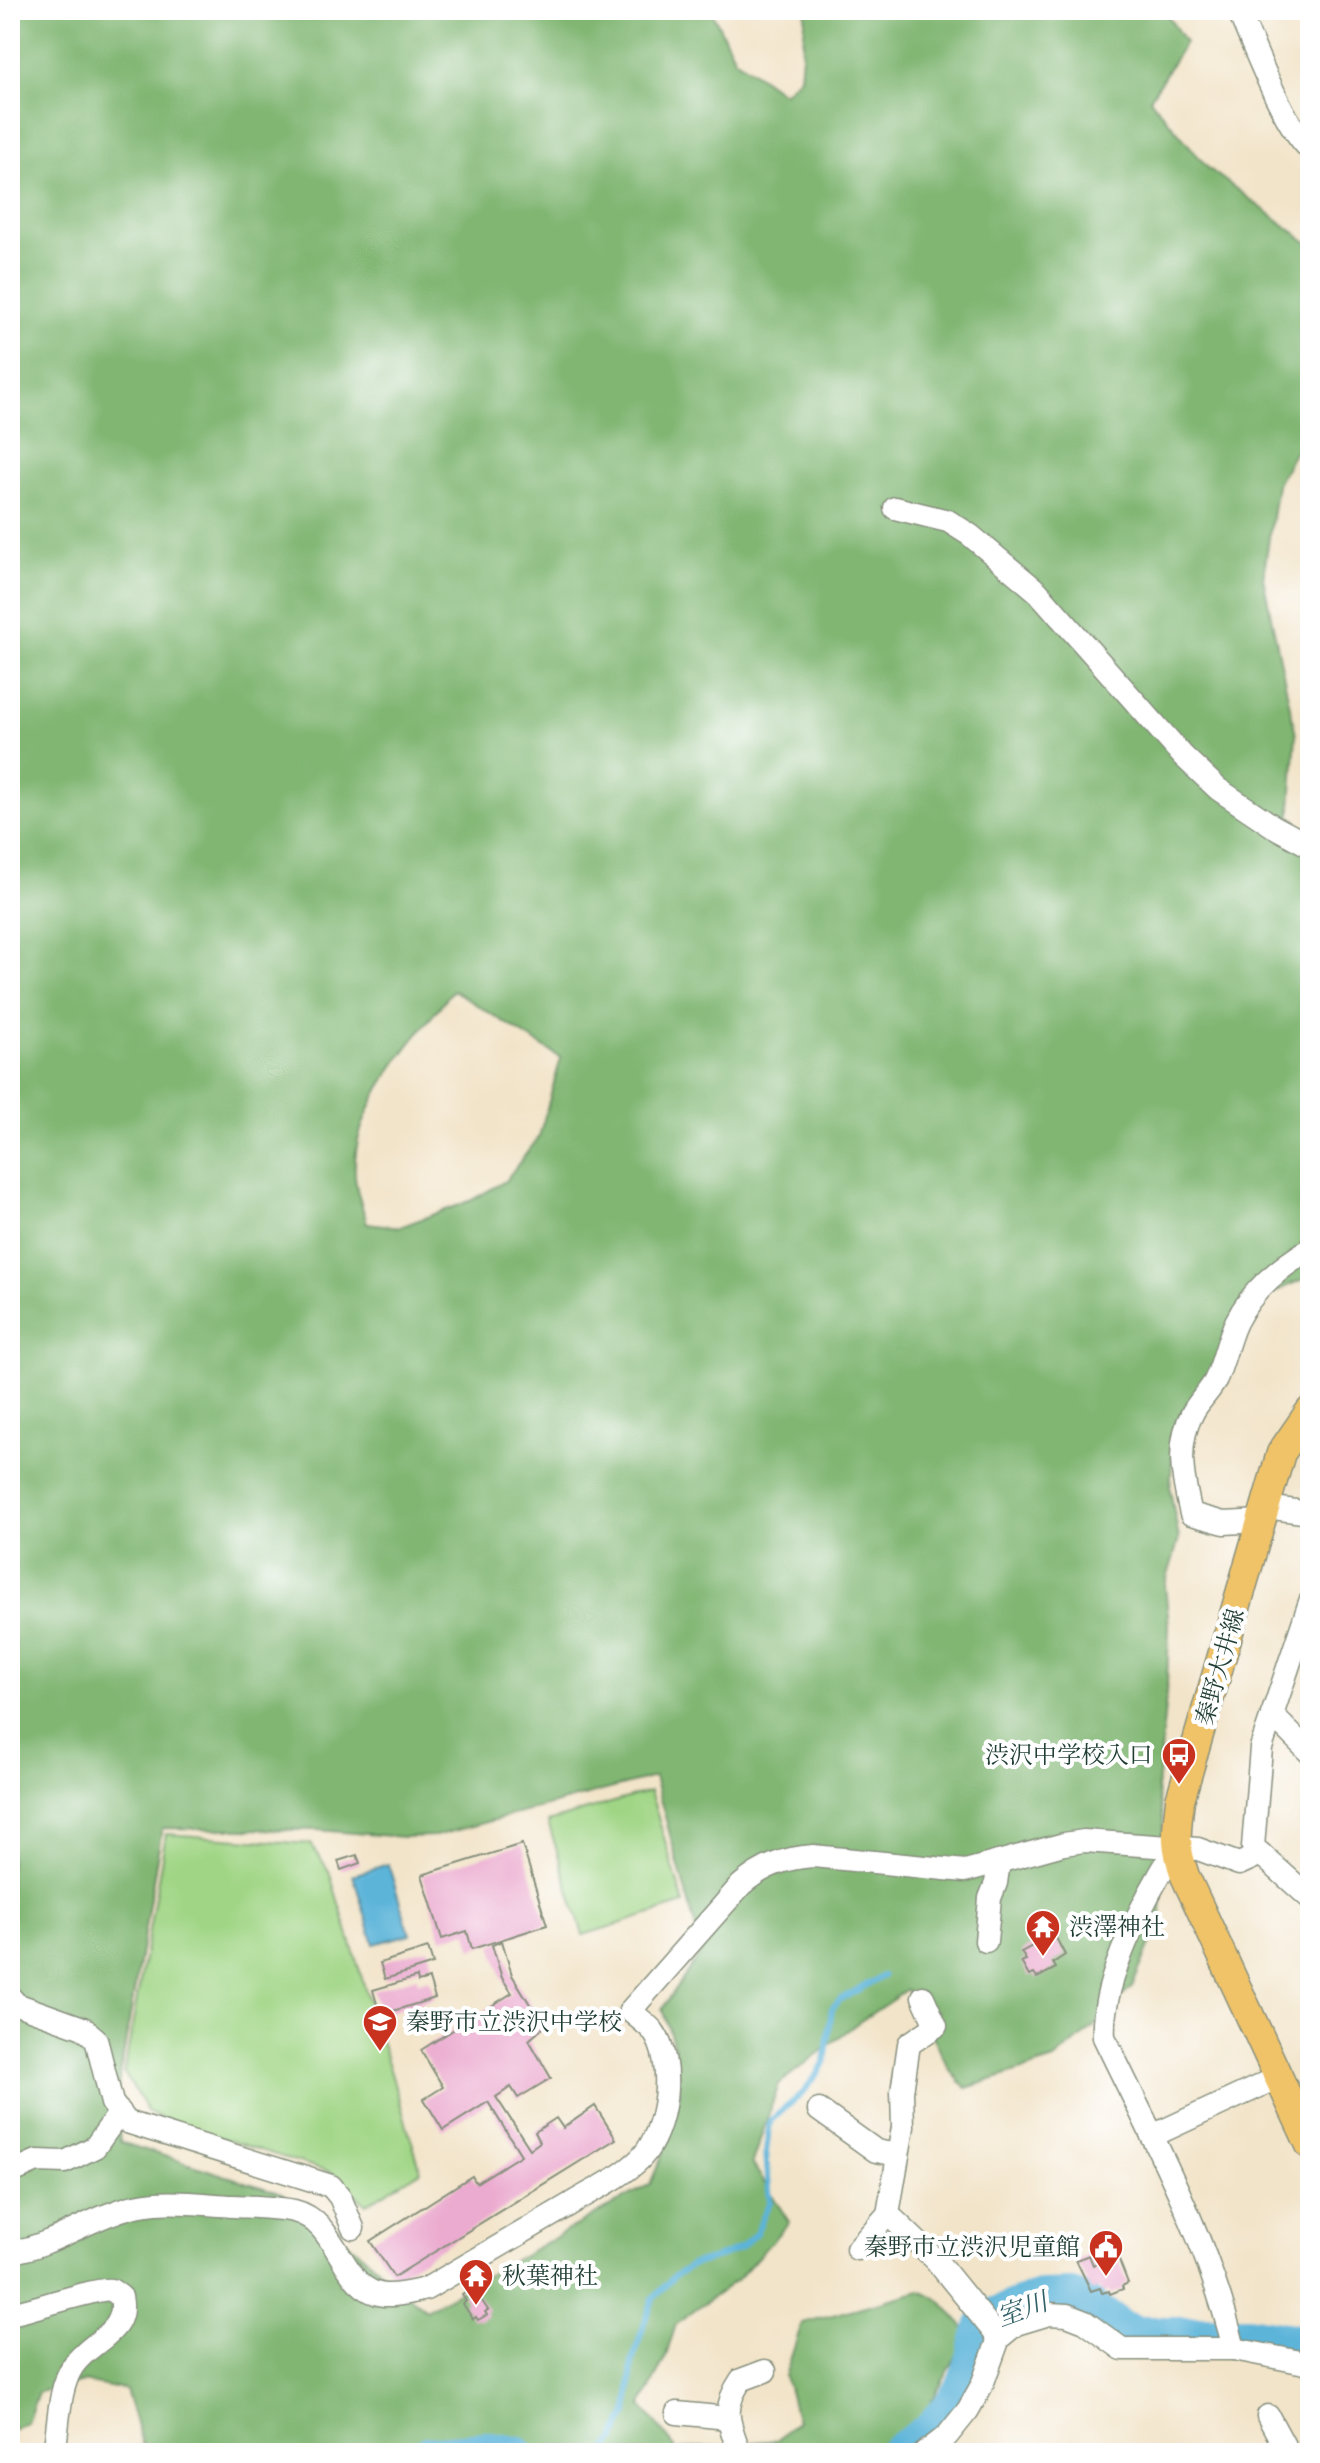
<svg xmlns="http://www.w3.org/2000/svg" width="1320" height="2463" viewBox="0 0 1320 2463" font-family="'Libre Bodoni','Noto Serif JP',serif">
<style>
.green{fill:#a0d585;stroke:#60895c;stroke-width:2}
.forest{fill:#80b672;stroke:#507a53;stroke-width:2;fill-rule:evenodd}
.water{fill:#5bb4d9;stroke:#3d7886;stroke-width:2}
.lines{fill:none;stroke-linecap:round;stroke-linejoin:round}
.stream{stroke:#5bb4d9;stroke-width:6}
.river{stroke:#5bb4d9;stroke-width:34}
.building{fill:#ebaacf}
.minor-casing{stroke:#88907e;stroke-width:25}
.major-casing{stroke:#88907e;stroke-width:31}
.minor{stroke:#fff;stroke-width:22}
.major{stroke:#f0c369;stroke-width:28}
.labels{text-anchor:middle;stroke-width:8;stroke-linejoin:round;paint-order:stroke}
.street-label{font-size:24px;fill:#1f3d34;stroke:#fff}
.poi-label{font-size:24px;fill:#1f3d34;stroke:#fff;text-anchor:start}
.water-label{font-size:26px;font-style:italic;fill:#316166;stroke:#fff}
</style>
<rect width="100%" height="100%" fill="#fff"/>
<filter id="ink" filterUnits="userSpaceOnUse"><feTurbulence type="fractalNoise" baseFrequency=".0125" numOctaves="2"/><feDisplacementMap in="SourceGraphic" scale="16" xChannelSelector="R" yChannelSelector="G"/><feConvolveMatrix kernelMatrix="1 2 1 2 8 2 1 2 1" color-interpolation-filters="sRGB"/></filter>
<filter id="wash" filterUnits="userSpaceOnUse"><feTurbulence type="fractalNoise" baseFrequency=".006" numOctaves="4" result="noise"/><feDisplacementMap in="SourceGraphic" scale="32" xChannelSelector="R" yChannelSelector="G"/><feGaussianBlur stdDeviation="1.8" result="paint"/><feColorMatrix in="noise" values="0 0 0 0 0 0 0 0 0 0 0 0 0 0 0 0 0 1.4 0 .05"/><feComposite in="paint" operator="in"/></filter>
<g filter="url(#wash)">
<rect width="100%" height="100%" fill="#f2e4c9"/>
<g class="green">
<polygon points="650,1791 684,1904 583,1935 548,1822"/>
<polygon points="166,1834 311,1844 329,1871 421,2171 366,2204 331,2172 169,2122 147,2111 124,2073"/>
</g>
<path class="forest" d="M 10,10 L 711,10 L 735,59 L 783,93 L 800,77 L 806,10 L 1164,10 L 1185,42 L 1150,99 L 1208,168 L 1310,244 L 1310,454 L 1295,451 L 1277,484 L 1263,578 L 1296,735 L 1290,820 L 1310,846 L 1310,1276 L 1265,1296 L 1175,1422 L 1170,1489 L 1179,1539 L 1165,1585 L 1169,1626 L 1167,1686 L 1157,1789 L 1163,1821 L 1161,1919 L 1132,1987 L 1090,2030 L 1054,2060 L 966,2088 L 950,2070 L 907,1990 L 856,2024 L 779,2084 L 752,2163 L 789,2222 L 739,2278 L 676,2324 L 666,2356 L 642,2405 L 677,2450 L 777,2440 L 797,2421 L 785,2376 L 802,2323 L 921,2291 L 941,2301 L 969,2333 L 922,2419 L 866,2453 L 145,2453 L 126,2390 L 83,2382 L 38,2392 L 27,2423 L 10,2431 ZM 453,990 L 561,1058 L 539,1137 L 505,1181 L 470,1201 L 400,1227 L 367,1223 C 363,1208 355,1190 355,1174 C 351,1106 414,1040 453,990 ZM 654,1777 L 702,1951 L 662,2009 L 673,2042 L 680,2092 L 670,2138 L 650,2184 L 425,2310 L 362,2254 L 283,2194 L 120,2142 L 116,2098 L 162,1828 L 317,1830 L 403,1837 L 435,1836 Z"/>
<polygon class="water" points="388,1864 410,1934 374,1944 353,1875"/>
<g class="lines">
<polyline class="stream" points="604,2453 614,2440 628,2413 632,2361 653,2299 673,2277 691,2265 722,2256 742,2247 756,2233 770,2202 766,2152 770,2121 804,2092 825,2062 832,2008 841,1999 883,1976"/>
<g class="river">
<polyline points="427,2453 485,2448 517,2453"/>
<polyline points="895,2453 928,2430 949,2407 966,2381 982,2326 995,2314 1040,2297 1072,2296 1083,2300 1119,2325 1137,2333 1248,2333 1310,2343"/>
</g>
</g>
<g id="blocks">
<g class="building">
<polygon points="522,1844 547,1925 472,1949 467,1931 442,1939 422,1875"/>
<polygon points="357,1855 360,1863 341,1870 338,1861"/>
<polygon points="1054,1934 1065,1955 1053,1963 1056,1968 1037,1978 1034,1974 1029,1976 1021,1962 1026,1960 1021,1952"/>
<polygon points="502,1941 512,1975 544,2027 529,2040 551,2078 518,2098 511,2087 496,2097 530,2149 540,2142 535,2132 556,2118 563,2128 595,2106 616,2139 394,2277 370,2241 472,2176 476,2183 521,2155 488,2102 443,2130 424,2099 443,2087 421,2050 512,1993 502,1978 492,1945"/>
<polygon points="428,1948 433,1964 385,1979 380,1963"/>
<polygon points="417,1977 418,1982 429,1979 435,1998 380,2015 373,1990"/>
<polygon points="1089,2255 1093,2265 1117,2255 1128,2283 1122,2286 1123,2289 1110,2294 1109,2291 1102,2293 1100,2288 1091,2291 1076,2260"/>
<polygon points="471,2289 475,2296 478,2295 488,2310 485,2312 487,2315 478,2320 476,2317 473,2319 463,2304 466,2301 462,2295"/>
</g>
</g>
</g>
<g filter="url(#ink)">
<use href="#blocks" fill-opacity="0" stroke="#88907e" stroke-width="2"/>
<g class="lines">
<defs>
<g id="minor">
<path d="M 1238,10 C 1254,46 1283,125 1310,149"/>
<polyline points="895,508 948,521 970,535 1038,592 1183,756 1218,789 1273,826 1310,846"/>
<polyline points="1266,1507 1310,1513"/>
<path d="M 1262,1521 L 1224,1523 L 1191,1514 C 1183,1480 1175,1444 1193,1412 C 1199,1401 1209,1392 1215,1381 C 1224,1362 1227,1341 1236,1322 C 1252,1290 1279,1268 1310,1249"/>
<polyline points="1310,1602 1261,1748 1253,1847 1310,1898"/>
<polyline points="1272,1715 1310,1753"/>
<path d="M 1176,1848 C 1146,1894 1100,1982 1104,2037 C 1153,2139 1208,2239 1234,2349"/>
<polyline points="986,1941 990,1898 996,1883 999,1862"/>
<polyline points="10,1997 16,2004 83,2028 96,2039 112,2103 127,2122 331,2186 340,2197 353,2228"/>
<polyline points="819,2110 876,2151 898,2155"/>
<polyline points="1152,2136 1279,2077"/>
<polyline points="10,2173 37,2161 65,2162 95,2147 120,2112"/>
<polyline points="888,2214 935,2259 999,2338"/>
<polyline points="857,2249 888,2214 903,2127 902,2092 909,2044 936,2026 923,1997"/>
<path d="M 10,2252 C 50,2247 85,2221 124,2209 C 159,2198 197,2204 233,2206 C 253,2207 274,2207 294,2211 C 340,2222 340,2290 384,2295 C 399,2296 412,2292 426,2289 C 474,2261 521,2233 569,2205 C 593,2190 621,2178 641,2158 C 667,2131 676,2062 653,2031 C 647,2024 637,2017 630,2011 L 741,1885 C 763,1866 785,1858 813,1856 L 965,1871 L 1064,1844 L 1084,1841 L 1198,1849 L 1239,1864 L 1261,1854"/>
<path d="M 10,2314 C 28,2311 100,2287 111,2290 C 114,2291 118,2295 121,2297 C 129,2334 91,2339 73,2366 C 58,2388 59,2426 54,2453"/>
<polyline points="677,2413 728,2418"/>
<polyline points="1268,2416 1288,2453"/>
<path d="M 740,2453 C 729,2423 721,2409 741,2380 L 765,2371"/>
<polyline points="925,2453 947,2436 968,2410 982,2385 999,2338 1016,2324 1049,2314 1067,2315 1085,2322 1122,2349 1234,2349 1310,2364"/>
</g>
<path id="major" d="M 1310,1411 L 1281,1453 L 1180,1800 C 1176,1833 1174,1844 1185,1876 L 1310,2145"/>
</defs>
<use href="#minor" class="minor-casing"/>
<use href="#major" class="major-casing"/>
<use href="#minor" class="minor"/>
<use href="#major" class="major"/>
</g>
</g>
<defs>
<symbol id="bus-pin" viewBox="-11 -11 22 30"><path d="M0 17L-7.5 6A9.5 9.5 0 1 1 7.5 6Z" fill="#c8321e" stroke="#fff"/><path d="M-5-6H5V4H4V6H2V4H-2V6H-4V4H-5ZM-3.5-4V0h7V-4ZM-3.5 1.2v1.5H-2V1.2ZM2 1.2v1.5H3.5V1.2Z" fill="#fff"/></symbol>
<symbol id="temple-pin" viewBox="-11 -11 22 30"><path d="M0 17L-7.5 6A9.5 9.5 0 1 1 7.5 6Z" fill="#c8321e" stroke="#fff"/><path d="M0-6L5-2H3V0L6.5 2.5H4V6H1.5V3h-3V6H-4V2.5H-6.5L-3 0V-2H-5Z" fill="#fff"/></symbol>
<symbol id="school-pin" viewBox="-11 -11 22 30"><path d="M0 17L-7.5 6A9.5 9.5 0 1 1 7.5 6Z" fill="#c8321e" stroke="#fff"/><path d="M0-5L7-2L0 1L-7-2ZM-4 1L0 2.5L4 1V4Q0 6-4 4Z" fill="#fff"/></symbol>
<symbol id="civic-pin" viewBox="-11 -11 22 30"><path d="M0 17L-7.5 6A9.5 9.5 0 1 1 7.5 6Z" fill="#c8321e" stroke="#fff"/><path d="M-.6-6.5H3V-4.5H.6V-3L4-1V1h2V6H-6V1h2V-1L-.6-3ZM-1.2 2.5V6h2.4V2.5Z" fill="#fff"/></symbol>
</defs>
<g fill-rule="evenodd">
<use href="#bus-pin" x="1159" y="1735" width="40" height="54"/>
<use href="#temple-pin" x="1023" y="1907" width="40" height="54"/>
<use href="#school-pin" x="360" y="2002" width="40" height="54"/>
<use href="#civic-pin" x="1086" y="2227" width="40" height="54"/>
<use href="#temple-pin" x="456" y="2256" width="40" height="54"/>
</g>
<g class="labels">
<g class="street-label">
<text transform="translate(1220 1667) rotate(-74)" y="8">秦野大井線</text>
</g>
<g class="poi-label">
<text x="1153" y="1763" text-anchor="end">渋沢中学校入口</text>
<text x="1069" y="1935">渋澤神社</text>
<text x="406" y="2030">秦野市立渋沢中学校</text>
<text x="1080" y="2255" text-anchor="end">秦野市立渋沢児童館</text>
<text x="502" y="2284">秋葉神社</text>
</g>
<g class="water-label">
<text transform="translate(1022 2309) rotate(-20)" y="9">室川</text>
</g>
</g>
<rect width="1320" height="2463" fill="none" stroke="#fff" stroke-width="40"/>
</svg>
